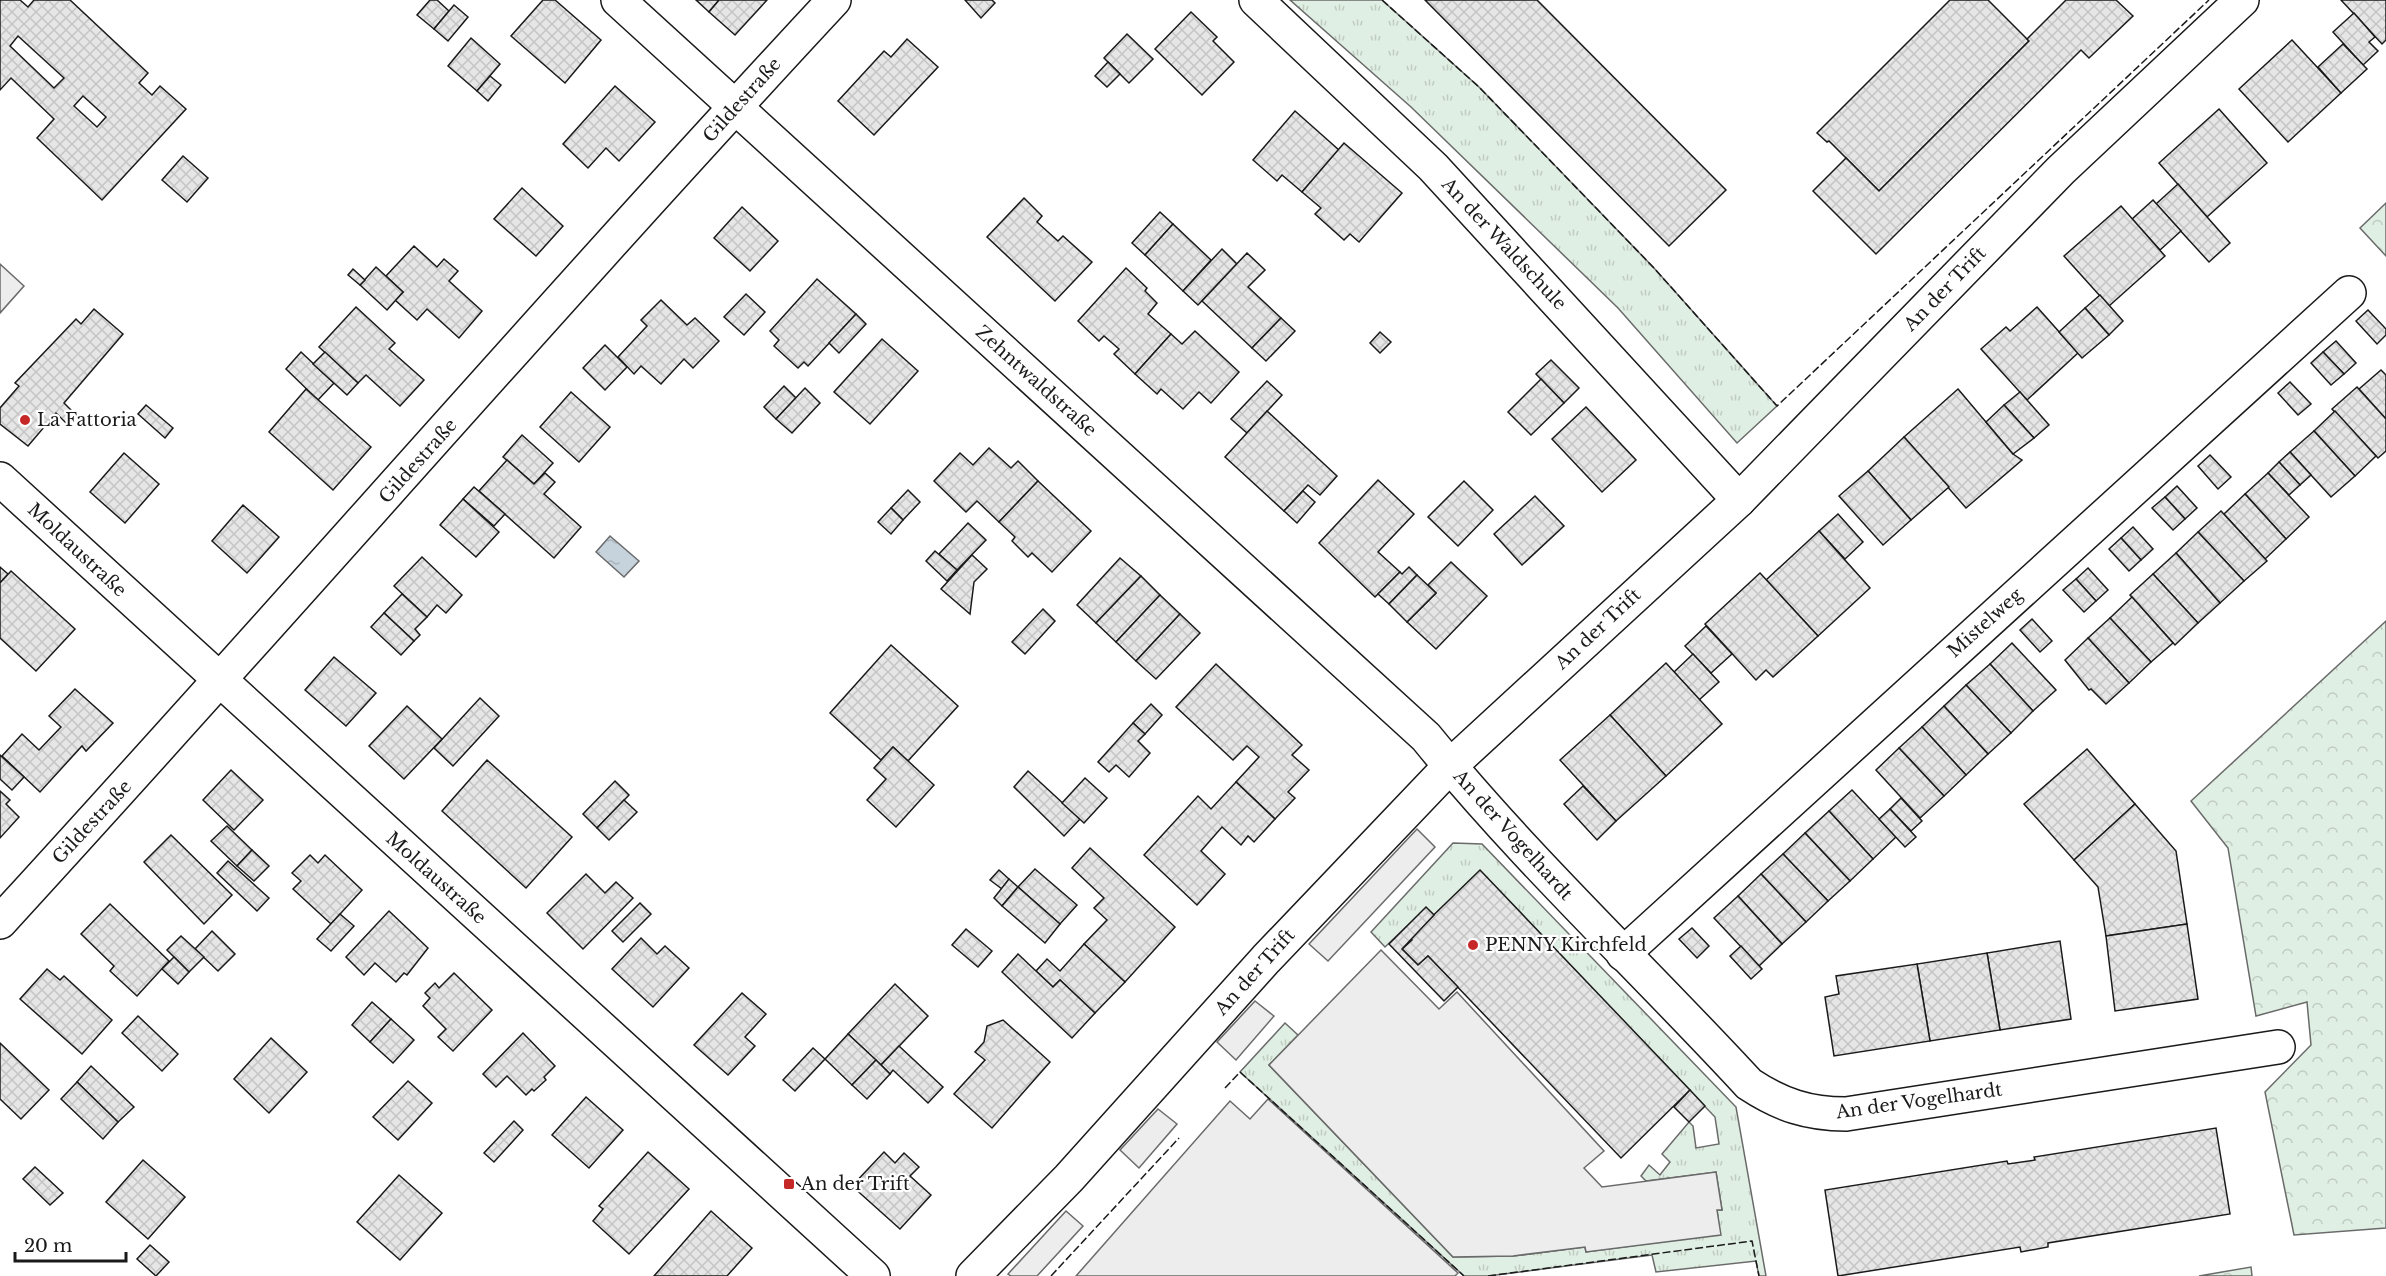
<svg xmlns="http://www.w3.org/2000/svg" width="2386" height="1276" viewBox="0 0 2386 1276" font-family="'Libre Baskerville',serif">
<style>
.grass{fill:url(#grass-tufts);stroke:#6a6a6a;stroke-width:1.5}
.forest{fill:url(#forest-crowns);stroke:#6a6a6a;stroke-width:1.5}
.parking{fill:#ededed;stroke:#6a6a6a;stroke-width:1.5}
.water{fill:url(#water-ripples);stroke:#6a6a6a;stroke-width:1.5}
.building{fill:url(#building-cross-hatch);stroke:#1a1a1a;stroke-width:1.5;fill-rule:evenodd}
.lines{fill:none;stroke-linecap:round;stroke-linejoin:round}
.minor-casing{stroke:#1a1a1a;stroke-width:36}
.minor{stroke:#fff;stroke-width:33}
.fence{stroke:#1a1a1a;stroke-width:1.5;stroke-dasharray:8 3;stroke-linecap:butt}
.poi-dot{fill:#c62828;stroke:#fff;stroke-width:2}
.labels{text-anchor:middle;stroke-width:4.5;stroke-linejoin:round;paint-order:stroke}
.street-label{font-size:18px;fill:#1a1a1a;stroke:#fff}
.poi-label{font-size:18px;fill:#1a1a1a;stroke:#fff;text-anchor:start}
</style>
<defs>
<pattern id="grass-tufts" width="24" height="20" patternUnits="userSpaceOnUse" patternTransform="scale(1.5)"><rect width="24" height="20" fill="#e0efe3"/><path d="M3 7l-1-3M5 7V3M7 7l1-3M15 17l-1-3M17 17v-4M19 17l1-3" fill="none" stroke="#c0ccc2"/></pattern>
<pattern id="forest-crowns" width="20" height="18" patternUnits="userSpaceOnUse" patternTransform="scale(1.5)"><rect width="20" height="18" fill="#e0efe3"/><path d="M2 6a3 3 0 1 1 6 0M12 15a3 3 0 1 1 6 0" fill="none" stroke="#c0ccc2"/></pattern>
<pattern id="water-ripples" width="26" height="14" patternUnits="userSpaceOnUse" patternTransform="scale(1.5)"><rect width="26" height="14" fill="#c6d2dc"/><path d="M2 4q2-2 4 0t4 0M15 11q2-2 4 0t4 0" fill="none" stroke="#aab4bc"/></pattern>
<pattern id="building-cross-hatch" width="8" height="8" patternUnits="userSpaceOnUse" patternTransform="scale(1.5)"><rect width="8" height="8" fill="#e6e6e6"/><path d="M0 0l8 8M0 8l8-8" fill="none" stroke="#c5c5c5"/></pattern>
</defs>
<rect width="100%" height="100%" fill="#fff"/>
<g class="grass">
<polygon points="1290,0 1382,0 1479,87 1654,268 1777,406 1737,443 1618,308 1411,107"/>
<polygon points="1453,843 1482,844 1736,1107 1766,1276 1759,1276 1756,1261 1656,1272 1652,1255 1488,1276 1464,1276 1240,1072 1285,1023 1298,1035 1269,1065 1453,1257 1513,1256 1585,1247 1586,1252 1720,1234 1717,1210 1722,1210 1716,1172 1646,1181 1641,1176 1649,1165 1660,1175 1670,1162 1662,1154 1689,1122 1693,1126 1696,1148 1719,1144 1715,1117 1480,871 1434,915 1426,908 1385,947 1371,932"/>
</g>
<g class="forest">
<polygon points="2386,203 2386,256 2360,228"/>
<polygon points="2386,621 2386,1228 2294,1235 2265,1092 2311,1045 2307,1002 2256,1016 2228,848 2191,801"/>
<polygon points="2251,1267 2252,1276 2199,1276"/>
</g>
<g class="parking">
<polygon points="0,264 24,286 0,313"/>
<polygon points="1417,829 1435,847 1328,961 1309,944"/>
<polygon points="1381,950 1439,1009 1457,992 1604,1151 1584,1168 1602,1187 1716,1172 1722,1210 1717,1210 1721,1235 1586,1252 1585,1247 1513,1256 1453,1257 1269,1065"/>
<polygon points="1255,1001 1274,1016 1236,1060 1217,1042"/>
<polygon points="1268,1099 1458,1273 1455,1276 1076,1276 1230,1101 1250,1119"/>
<polygon points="1158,1109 1177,1124 1139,1168 1120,1150"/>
<polygon points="1066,1211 1083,1226 1037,1276 1011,1276 1008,1274"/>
</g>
<polygon class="water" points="610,536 639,561 624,577 596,552"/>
<g class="building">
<path d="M 0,0 L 20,0 L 28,7 L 34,0 L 70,0 L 148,73 L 139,83 L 152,95 L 160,86 L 186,109 L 102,200 L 37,138 L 54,119 L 11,78 L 0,90 ZM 18,36 L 64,78 L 54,88 L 10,46 ZM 83,96 L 106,117 L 97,127 L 74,106 Z"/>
<polygon points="430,0 437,0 449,11 434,29 417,15"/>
<polygon points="543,0 555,0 601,40 565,83 511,36"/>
<polygon points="696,0 719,0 709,12"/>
<polygon points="719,0 767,0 735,35 709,12"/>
<polygon points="965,0 992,0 995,3 981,18"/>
<polygon points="1425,0 1537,0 1726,190 1669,246"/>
<polygon points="1950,0 1988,0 2029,41 1879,191 1829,141 1827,142 1817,133"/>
<polygon points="2066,0 2116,0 2133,16 2089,58 2081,50 1876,254 1813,191 1846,158 1879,191 2029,41 2027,39"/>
<polygon points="2341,0 2386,0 2386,40 2382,44"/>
<polygon points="454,5 468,17 448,41 434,29"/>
<polygon points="1191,12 1217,37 1213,41 1234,62 1202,95 1155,49"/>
<polygon points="2354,13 2375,37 2369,42 2378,51 2363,65 2333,32"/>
<polygon points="1127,34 1153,59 1129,83 1104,58"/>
<polygon points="471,38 500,64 477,91 448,66"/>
<polygon points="907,39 938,67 874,135 838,101 884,51 891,57"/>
<polygon points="2292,40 2341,93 2288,142 2239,89"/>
<polygon points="2343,44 2367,69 2341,93 2318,67"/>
<polygon points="1108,62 1120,74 1107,87 1095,76"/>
<polygon points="490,76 501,85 488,101 477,91"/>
<polygon points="615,86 655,122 619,161 606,148 588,168 563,144"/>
<polygon points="2219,109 2267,163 2207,217 2159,163"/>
<polygon points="1295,111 1339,150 1302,192 1282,175 1277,181 1253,160"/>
<polygon points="1344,143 1402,193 1359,242 1350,234 1344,240 1315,214 1321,208 1302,192"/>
<polygon points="183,156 208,178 187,202 162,180"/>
<polygon points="2178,184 2230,243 2209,262 2156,204"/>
<polygon points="522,188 563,226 536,256 494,219"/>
<polygon points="1024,198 1042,216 1037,222 1058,241 1063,236 1092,262 1055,301 987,237"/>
<polygon points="2153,200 2181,231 2160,250 2132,219"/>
<polygon points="2121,206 2165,256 2109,306 2064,256"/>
<polygon points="742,207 778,241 750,271 714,238"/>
<polygon points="1160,212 1173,224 1145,255 1132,243"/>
<polygon points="1173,224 1211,260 1183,291 1145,255"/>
<polygon points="414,246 437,267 444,259 458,271 449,281 482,311 459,338 427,309 417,320 395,300 403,292 386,276"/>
<polygon points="1222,249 1237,264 1198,305 1183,291"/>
<polygon points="1247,253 1265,270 1248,287 1281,318 1252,348 1202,301"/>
<polygon points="376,267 403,292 387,310 360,285"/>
<polygon points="1126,268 1147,288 1145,291 1157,303 1148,314 1171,334 1135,374 1114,354 1119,349 1104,336 1099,341 1078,321"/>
<polygon points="353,269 365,280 360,285 348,275"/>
<polygon points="817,279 856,314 808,366 804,362 798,368 774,346 779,340 770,331"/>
<polygon points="746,294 765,312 744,335 724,317"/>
<polygon points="2100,295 2123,321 2109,335 2085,308"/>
<polygon points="661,300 687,325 695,318 719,341 693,368 684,359 661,384 641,366 634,374 618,357 647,326 641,320"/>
<polygon points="356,307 395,343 389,349 424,380 400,406 366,375 358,383 319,347"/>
<polygon points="2037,307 2078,353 2027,400 1981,349 2006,327 2010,331"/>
<polygon points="2085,308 2109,335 2082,358 2059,332"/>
<polygon points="94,309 123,334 64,403 74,413 66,423 56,413 28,446 0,424 0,408 19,386 15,383 76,319 81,324"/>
<polygon points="2368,310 2386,329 2386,335 2377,344 2356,321"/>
<polygon points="856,314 866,324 839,353 829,343"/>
<polygon points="1281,318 1295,331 1266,361 1252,348"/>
<polygon points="1195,331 1239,372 1211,403 1199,392 1183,409 1161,389 1157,394 1135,374 1171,334 1182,344"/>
<polygon points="1380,332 1391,342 1380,353 1370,343"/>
<polygon points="882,339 918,371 870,424 834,392"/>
<polygon points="2336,341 2356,363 2344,374 2323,352"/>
<polygon points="605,345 627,367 605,390 583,368"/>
<polygon points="301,352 334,383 318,400 286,369"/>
<polygon points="325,352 358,383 347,395 313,364"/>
<polygon points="2323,352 2344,374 2331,385 2311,363"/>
<polygon points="1551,360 1579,388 1564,403 1536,374"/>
<polygon points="2381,370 2386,375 2386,419 2359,389"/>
<polygon points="1541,379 1564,403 1531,435 1508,412"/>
<polygon points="1267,381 1282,395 1247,433 1231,419"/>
<polygon points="2290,382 2311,404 2298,415 2278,393"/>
<polygon points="784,386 796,398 776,419 764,407"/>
<polygon points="2357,387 2386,419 2386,451 2378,458 2332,409"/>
<polygon points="805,388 820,403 792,433 776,419"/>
<polygon points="306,389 371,447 333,490 269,432"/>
<polygon points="1958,389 2013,454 2022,460 1966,508 1904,437"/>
<polygon points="571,392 610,427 579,462 540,427"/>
<polygon points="2020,392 2049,425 2034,438 2004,405"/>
<polygon points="146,405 173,428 165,438 138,414"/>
<polygon points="2004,405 2034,438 2013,454 1986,422"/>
<polygon points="1586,407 1636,460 1602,492 1552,439"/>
<polygon points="1267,411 1337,476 1320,495 1308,485 1284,511 1225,457"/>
<polygon points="2335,411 2376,456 2355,476 2314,431"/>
<polygon points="2314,431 2355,476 2331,497 2290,452"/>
<polygon points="522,435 553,463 534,484 503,457"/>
<polygon points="1904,437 1949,487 1911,520 1868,471"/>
<polygon points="989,448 1011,468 1018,461 1038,481 999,522 977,501 966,512 934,481 960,453 973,465"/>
<polygon points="2290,452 2311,475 2300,485 2279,462"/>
<polygon points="124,453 159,484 125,523 90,492"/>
<polygon points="2210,455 2231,477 2218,489 2198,466"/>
<polygon points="507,460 534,484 545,473 555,482 544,494 581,527 554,558 479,491"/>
<polygon points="2279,462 2300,485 2289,495 2268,473"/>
<polygon points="1868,471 1911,520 1883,545 1839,496"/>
<polygon points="2268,473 2309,517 2286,539 2245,494"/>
<polygon points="1378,480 1414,514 1378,552 1400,572 1375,597 1319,543"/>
<polygon points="1038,481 1091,531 1052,572 1032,553 1028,557 1012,541 1015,537 999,522"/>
<polygon points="1464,481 1493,510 1458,546 1428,517"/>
<polygon points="2177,486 2197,508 2185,519 2165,497"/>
<polygon points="474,487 505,514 494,526 463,499"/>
<polygon points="908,490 920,502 903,520 891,508"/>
<polygon points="1303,491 1315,502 1297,523 1284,511"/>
<polygon points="2245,494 2286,539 2265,559 2224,514"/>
<polygon points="1535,496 1564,526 1522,565 1494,534"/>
<polygon points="2165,497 2185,519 2173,530 2152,508"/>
<polygon points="463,499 499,532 476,557 440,525"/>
<polygon points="243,505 279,537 247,573 212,541"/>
<polygon points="891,508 903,520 891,534 878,522"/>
<polygon points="2221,511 2267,561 2244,581 2198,532"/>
<polygon points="1838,514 1863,542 1845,559 1819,531"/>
<polygon points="968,523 986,540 957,570 939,554"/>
<polygon points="2133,527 2153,549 2141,560 2121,538"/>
<polygon points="1819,531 1870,588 1818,636 1766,580"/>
<polygon points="2198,532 2244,581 2220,603 2176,553"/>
<polygon points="2121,538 2141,560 2129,571 2109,549"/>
<polygon points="935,551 957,570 947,581 926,561"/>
<polygon points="2176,553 2220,603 2198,623 2153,574"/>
<polygon points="972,555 987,569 974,582 970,614 941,589"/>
<polygon points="422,557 462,595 446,613 437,605 427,617 394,586"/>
<polygon points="1120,558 1141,576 1096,623 1077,605"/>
<polygon points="1451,562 1487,596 1436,649 1407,622 1436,593 1428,585"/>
<polygon points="0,567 8,574 0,583"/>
<polygon points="1409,567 1417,575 1389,604 1378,594 1400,572 1402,574"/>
<polygon points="2088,568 2108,590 2096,601 2076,579"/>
<polygon points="11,571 75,629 36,671 0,638 0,583"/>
<polygon points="1760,573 1818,636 1773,677 1766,670 1756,680 1705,624"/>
<polygon points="2153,574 2198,623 2175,645 2130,595"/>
<polygon points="1417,575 1436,593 1407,622 1389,604"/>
<polygon points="1141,576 1160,595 1116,642 1096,623"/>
<polygon points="2076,579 2096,601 2084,612 2063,590"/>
<polygon points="402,594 427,617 415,629 420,635 414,641 384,613"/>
<polygon points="1160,595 1180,614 1136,661 1116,642"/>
<polygon points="2132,597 2173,643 2151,662 2110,618"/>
<polygon points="1043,609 1055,621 1025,654 1012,642"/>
<polygon points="384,613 414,641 401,655 371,627"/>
<polygon points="1180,614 1200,633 1156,679 1136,661"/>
<polygon points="2110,618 2151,662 2129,683 2088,638"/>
<polygon points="2032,619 2052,641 2040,652 2020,630"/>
<polygon points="1706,626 1732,654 1711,673 1685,646"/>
<polygon points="2088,638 2129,683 2106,704 2091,689 2089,690 2065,660"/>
<polygon points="2012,643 2056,690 2033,711 1990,664"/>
<polygon points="891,645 958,706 908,761 893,747 881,760 830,713"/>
<polygon points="1693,654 1719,682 1699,700 1674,672"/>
<polygon points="334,657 376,693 346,726 305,690"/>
<polygon points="1666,663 1722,724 1666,776 1610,715"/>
<polygon points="1216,664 1302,745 1292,755 1309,770 1288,792 1295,798 1275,819 1236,782 1259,757 1247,746 1233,760 1176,707"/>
<polygon points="1990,664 2033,711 2011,733 1966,685"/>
<polygon points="1966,685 2011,733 1988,754 1944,706"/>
<polygon points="75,689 113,723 86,751 82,746 40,792 2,756 22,734 39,750 61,727 49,716"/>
<polygon points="480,698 499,716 453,766 434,748"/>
<polygon points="1151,704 1162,715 1145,734 1133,723"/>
<polygon points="407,706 442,739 404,779 369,746"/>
<polygon points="1944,706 1988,754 1966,775 1922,727"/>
<polygon points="1610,715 1666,776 1616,821 1560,760"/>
<polygon points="1133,723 1145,734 1138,741 1150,753 1129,777 1116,765 1109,772 1098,762"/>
<polygon points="1922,727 1966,775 1944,796 1899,748"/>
<polygon points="893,747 934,785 896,827 867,800 886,779 874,768"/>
<polygon points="1899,748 1944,796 1920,818 1876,770"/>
<polygon points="2087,749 2135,804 2074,860 2024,804"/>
<polygon points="0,755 24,777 12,790 0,779"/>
<polygon points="487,760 572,837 526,888 442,811"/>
<polygon points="231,770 263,800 234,830 203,800"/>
<polygon points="1028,771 1080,819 1064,836 1014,787"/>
<polygon points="1085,778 1107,798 1084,823 1062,803"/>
<polygon points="615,781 629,795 597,828 583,814"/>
<polygon points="1236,782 1275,819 1254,842 1248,836 1241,845 1222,827 1201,851 1225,874 1197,905 1144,855 1198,796 1211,809"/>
<polygon points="1583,786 1616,821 1597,840 1564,804"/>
<polygon points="1852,790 1896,837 1873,859 1829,811"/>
<polygon points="0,791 10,800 6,804 19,817 0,838"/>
<polygon points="1901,798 1922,821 1911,831 1890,809"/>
<polygon points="624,800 637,812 609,840 597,828"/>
<polygon points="2135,804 2176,851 2187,924 2106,936 2098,887 2074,860"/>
<polygon points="1890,809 1916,837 1905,847 1879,819"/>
<polygon points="1829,811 1873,859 1850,881 1805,833"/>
<polygon points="227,826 252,850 237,866 211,841"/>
<polygon points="1805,833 1850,881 1828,901 1783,854"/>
<polygon points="171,835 232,895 204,924 144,862"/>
<polygon points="1090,848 1175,927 1125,982 1084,944 1107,920 1094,908 1104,898 1072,868"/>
<polygon points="252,850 269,866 254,881 237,866"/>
<polygon points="1783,854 1828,901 1806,922 1761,874"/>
<polygon points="310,855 318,863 325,855 362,890 331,924 293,889 301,881 292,873"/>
<polygon points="228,861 269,898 257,911 217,873"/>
<polygon points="1035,869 1077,905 1060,924 1018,887"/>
<polygon points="999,870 1009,879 1002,889 990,880"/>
<polygon points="1480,870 1690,1090 1621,1158 1428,956 1418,965 1402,949 1412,940 1410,938"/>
<polygon points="586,874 605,893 616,882 633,898 583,949 547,913"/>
<polygon points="1761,874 1806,922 1782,944 1738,896"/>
<polygon points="1009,879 1018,887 1002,906 994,898"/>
<polygon points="1018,887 1060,924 1045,943 1002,906"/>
<polygon points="1738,896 1782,944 1759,966 1714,918"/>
<polygon points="640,903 651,914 623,942 612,931"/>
<polygon points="110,904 169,961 137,996 110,971 114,966 81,934"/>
<polygon points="1426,907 1434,915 1402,949 1418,965 1428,956 1458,987 1444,1001 1389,944"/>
<polygon points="389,911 428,948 407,975 404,973 396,982 375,963 364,975 346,957"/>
<polygon points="340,914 354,926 331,951 317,939"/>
<polygon points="2187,924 2198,999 2115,1011 2106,936"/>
<polygon points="1692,928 1709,946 1697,958 1679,939"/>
<polygon points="966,929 992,951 978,967 952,945"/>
<polygon points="212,931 235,954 218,971 195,949"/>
<polygon points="181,936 204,957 189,972 167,950"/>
<polygon points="641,938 657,954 665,946 689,968 653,1007 612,969"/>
<polygon points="2060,941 2071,1019 2000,1030 1987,953"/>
<polygon points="1084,944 1125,982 1095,1013 1060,980 1053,987 1036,971 1047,959 1060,971"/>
<polygon points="1741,946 1762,969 1751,979 1730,956"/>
<polygon points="1987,953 2000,1030 1930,1041 1917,964"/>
<polygon points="1018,954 1053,987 1060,980 1095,1013 1072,1038 1002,972"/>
<polygon points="174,957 189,972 178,984 162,969"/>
<polygon points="1917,964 1930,1041 1834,1056 1825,997 1839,994 1836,976"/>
<polygon points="47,969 60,980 64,976 112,1020 82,1054 20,999"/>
<polygon points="454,973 492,1010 453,1051 438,1037 446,1029 423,1006 430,998 425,993 435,983 439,988"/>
<polygon points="895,984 928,1016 881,1065 848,1034"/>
<polygon points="742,993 766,1014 745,1037 755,1046 728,1075 694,1045"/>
<polygon points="372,1002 391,1019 370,1042 352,1025"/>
<polygon points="138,1016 178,1054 162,1071 122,1033"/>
<polygon points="391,1019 414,1040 393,1063 370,1042"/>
<polygon points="1003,1020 1050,1062 992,1128 954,1094 985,1060 975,1052 984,1042 987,1026"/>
<polygon points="523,1033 555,1066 544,1077 546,1080 534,1091 532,1089 526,1095 507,1076 496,1087 483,1074"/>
<polygon points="848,1034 876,1060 852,1085 825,1059"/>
<polygon points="271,1038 307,1072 269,1113 234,1079"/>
<polygon points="0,1043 49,1090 21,1119 0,1099"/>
<polygon points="899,1046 943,1087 928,1103 893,1070 890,1074 881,1065"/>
<polygon points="813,1048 825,1059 795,1091 783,1080"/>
<polygon points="876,1060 890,1074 867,1099 852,1085"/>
<polygon points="91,1066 134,1107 118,1122 77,1082"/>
<polygon points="408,1081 432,1103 398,1140 373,1117"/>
<polygon points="77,1082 118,1122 103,1139 61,1099"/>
<polygon points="1690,1090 1705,1106 1689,1122 1674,1107"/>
<polygon points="586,1097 623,1130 589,1168 552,1135"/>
<polygon points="514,1121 523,1130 494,1162 484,1153"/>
<polygon points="2216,1128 2230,1214 2048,1243 2048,1247 2021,1252 2020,1247 1838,1276 1825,1190 2007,1161 2008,1164 2035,1160 2034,1157"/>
<polygon points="648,1152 689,1189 629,1254 593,1221 603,1209 599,1206"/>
<polygon points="884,1152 895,1163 904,1153 919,1167 910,1176 931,1195 900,1229 852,1186"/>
<polygon points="143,1160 185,1197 148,1239 106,1202"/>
<polygon points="35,1167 63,1193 50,1205 23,1179"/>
<polygon points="399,1175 442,1213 400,1260 357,1222"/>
<polygon points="711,1211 752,1248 727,1276 654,1276"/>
<polygon points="150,1245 169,1262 156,1276 137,1259"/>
</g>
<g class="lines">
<defs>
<g id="minor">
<path d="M 618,0 L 1426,737 C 1526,860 1642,968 1749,1084 C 1781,1105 1808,1114 1846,1114 L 2278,1047"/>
<polyline points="1256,0 1433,167 1739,500"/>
<polyline points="0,479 873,1276"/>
<path d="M 0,922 C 280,617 552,303 834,0"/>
<polyline points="1623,954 2349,293"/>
<polyline points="973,1276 1069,1178 1266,959 1450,766 1739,500 2061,170 2242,0"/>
</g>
</defs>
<use href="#minor" class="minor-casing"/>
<use href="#minor" class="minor"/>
<g class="fence">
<polyline points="1382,0 1479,87 1654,268 1777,406 2209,0"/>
<polyline points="1225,1088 1240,1072 1464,1276"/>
<polyline points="1051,1276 1179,1138"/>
<polyline points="1488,1276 1752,1241 1759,1276"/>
</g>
</g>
<g class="poi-dot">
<circle cx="25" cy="420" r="6"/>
<circle cx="1473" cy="945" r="6"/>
<rect x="783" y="1178" width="12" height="12" rx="3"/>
</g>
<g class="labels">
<g class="street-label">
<text transform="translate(742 100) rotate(-48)" y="6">Gildestraße</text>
<text transform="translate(1504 244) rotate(47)" y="6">An der Waldschule</text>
<text transform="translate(1945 289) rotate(-46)" y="6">An der Trift</text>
<text transform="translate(1036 381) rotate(42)" y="6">Zehntwaldstraße</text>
<text transform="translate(418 461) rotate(-48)" y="6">Gildestraße</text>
<text transform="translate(77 550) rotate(43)" y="6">Moldaustraße</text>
<text transform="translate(1985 623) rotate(-42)" y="6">Mistelweg</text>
<text transform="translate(1598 629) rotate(-43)" y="6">An der Trift</text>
<text transform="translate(92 822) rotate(-47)" y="6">Gildestraße</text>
<text transform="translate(1513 835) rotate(48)" y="6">An der Vogelhardt</text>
<text transform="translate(436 878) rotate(42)" y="6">Moldaustraße</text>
<text transform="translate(1255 972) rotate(-48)" y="6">An der Trift</text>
<text transform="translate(1919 1101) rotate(-8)" y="6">An der Vogelhardt</text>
</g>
<g class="poi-label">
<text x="37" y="426">La Fattoria</text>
<text x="1485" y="951">PENNY Kirchfeld</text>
<text x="801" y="1190">An der Trift</text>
</g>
</g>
<path d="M15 1252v9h111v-9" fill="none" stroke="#1a1a1a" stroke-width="3"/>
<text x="24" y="1252" font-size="18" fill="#1a1a1a" stroke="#ffffff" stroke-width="4.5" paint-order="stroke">20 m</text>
</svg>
